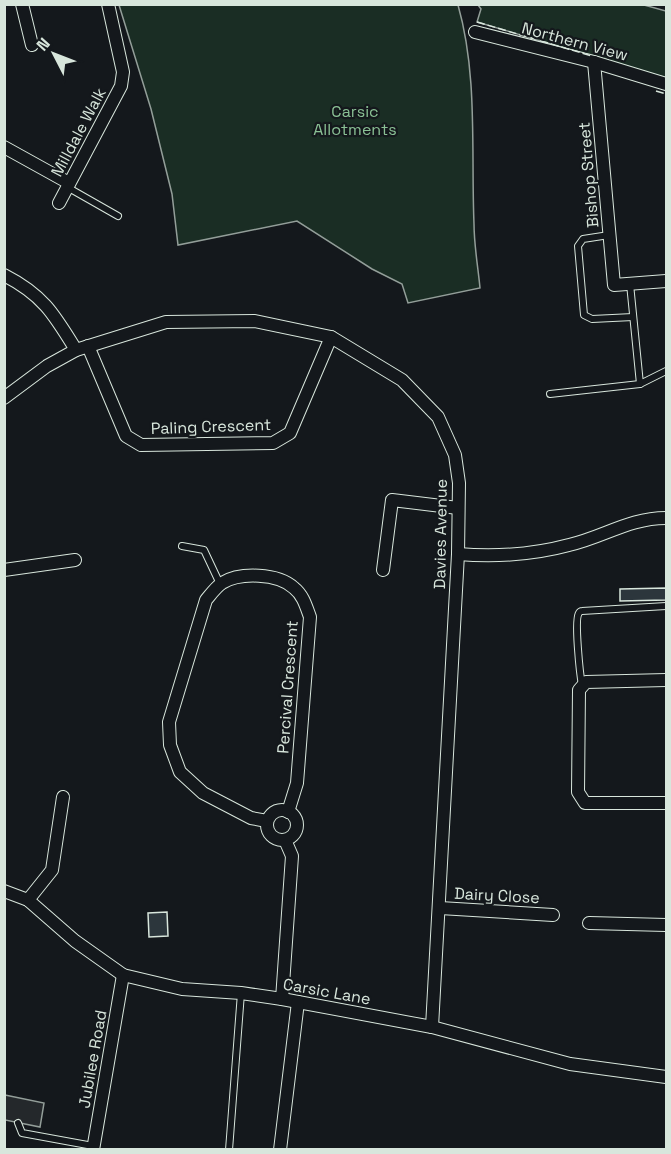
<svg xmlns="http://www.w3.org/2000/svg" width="671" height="1154" viewBox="0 0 671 1154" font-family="'Space Grotesk',sans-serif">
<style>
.green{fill:#1a2d24;stroke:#939e99;stroke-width:1.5}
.parking{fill:#24282b;stroke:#939e99;stroke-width:1.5}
.building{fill:#2c363c;stroke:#d8e6dc;stroke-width:1.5}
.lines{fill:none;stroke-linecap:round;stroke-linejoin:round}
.lane-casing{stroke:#d8e6dc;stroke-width:8}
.street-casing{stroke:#d8e6dc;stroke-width:14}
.lane{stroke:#14181c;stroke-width:6}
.street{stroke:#14181c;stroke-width:12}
.fence{stroke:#d8e6dc;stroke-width:1.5;stroke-dasharray:8 3;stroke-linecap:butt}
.labels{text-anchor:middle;stroke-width:4.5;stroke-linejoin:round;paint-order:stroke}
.street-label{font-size:16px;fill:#d8e6dc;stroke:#14181c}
.park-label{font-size:16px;fill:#8ac095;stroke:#14181c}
</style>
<rect width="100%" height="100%" fill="#14181c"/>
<g class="green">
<path d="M 119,5 L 458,5 C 478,75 471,151 474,224 C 474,245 478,267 480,288 L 408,303 L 402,284 L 372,269 L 297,221 L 178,245 L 172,194 L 151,109 Z"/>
<polygon points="478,5 644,5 666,11 666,78 477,22 481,9"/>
</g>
<polygon class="parking" points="5,1095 44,1103 40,1127 5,1120"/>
<g class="building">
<polygon points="666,588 666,600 620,601 620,589"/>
<polygon points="167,912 168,936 149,937 148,913"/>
</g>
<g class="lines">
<defs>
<g id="lane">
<polyline points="67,187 118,216"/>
<polyline points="609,235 583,239 578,246 584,315 592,319 633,317"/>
<polyline points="630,284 640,384 666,371"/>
<polyline points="550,394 640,384"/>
<polyline points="182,546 204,550 220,584"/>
<path d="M 582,685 C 580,675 574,619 579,613 C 579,612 581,611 582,611 L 666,606"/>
<polyline points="18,1123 22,1133 93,1146"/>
<polyline points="229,1150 241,993"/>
</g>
<g id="street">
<polyline points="22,4 32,45"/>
<polyline points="475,32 594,62 666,84"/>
<polyline points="594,62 614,285 666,281"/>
<polyline points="4,147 69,183"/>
<polyline points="59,203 121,86 123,72 108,4"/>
<path d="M 4,275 C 43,295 54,314 76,350"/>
<polyline points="88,346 126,436 141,445 273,443 290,433 331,337"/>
<polyline points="4,398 47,366 76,350 166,322 255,321 331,337 402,380 438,417 455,455 459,483 458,554 432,1027"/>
<path d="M 458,554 C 496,557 532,555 569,545 C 604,537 629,518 666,518"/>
<polyline points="4,570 75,560"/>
<polyline points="383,570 392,500 458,508"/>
<polyline points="666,680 586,682 579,690 578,792 585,803 666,803"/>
<circle cx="282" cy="825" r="15"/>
<path d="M 267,821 L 251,818 L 203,793 L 180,772 L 170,745 L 169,722 L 206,600 C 211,594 216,587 222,583 C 240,572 278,573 294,588 C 303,595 306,606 310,617 L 297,783 L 288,812"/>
<polyline points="4,891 28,900 75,941 123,975 182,989 241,993 282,999 432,1027 570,1064 666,1077"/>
<polyline points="28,900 52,870 63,797"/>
<polyline points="440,908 553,915"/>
<polyline points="589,923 666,925"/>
<polyline points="282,999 292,856 285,840"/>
<polyline points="93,1150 123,975"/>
<polyline points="280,1150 298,1002"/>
</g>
</defs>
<use href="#lane" class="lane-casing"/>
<use href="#street" class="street-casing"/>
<use href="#lane" class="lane"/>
<use href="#street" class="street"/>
<g class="fence">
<polyline points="477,22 592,56"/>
<polyline points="656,91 666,94"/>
</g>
</g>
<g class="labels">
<g class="street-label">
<text transform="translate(575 41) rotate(15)" y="6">Northern View</text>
<text transform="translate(78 132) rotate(-62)" y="6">Milldale Walk</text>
<text transform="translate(588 175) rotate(-95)" y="6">Bishop Street</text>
<text transform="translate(211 426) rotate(-2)" y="6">Paling Crescent</text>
<text transform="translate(440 534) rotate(-89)" y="6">Davies Avenue</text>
<text transform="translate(287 687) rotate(-86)" y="6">Percival Crescent</text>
<text transform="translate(497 895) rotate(3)" y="6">Dairy Close</text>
<text transform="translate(327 991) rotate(10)" y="6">Carsic Lane</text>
<text transform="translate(92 1059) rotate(-80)" y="6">Jubilee Road</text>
</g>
<g class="park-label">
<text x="355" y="117">Carsic<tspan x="355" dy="18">Allotments</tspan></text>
</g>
</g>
<rect width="671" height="1154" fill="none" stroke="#d8e6dc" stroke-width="12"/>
<g transform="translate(54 54) rotate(312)" stroke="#14181c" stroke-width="4.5" paint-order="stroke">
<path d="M0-4.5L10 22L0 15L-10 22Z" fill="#d8e6dc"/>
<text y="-9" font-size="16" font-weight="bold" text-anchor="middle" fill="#d8e6dc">N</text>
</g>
</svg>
